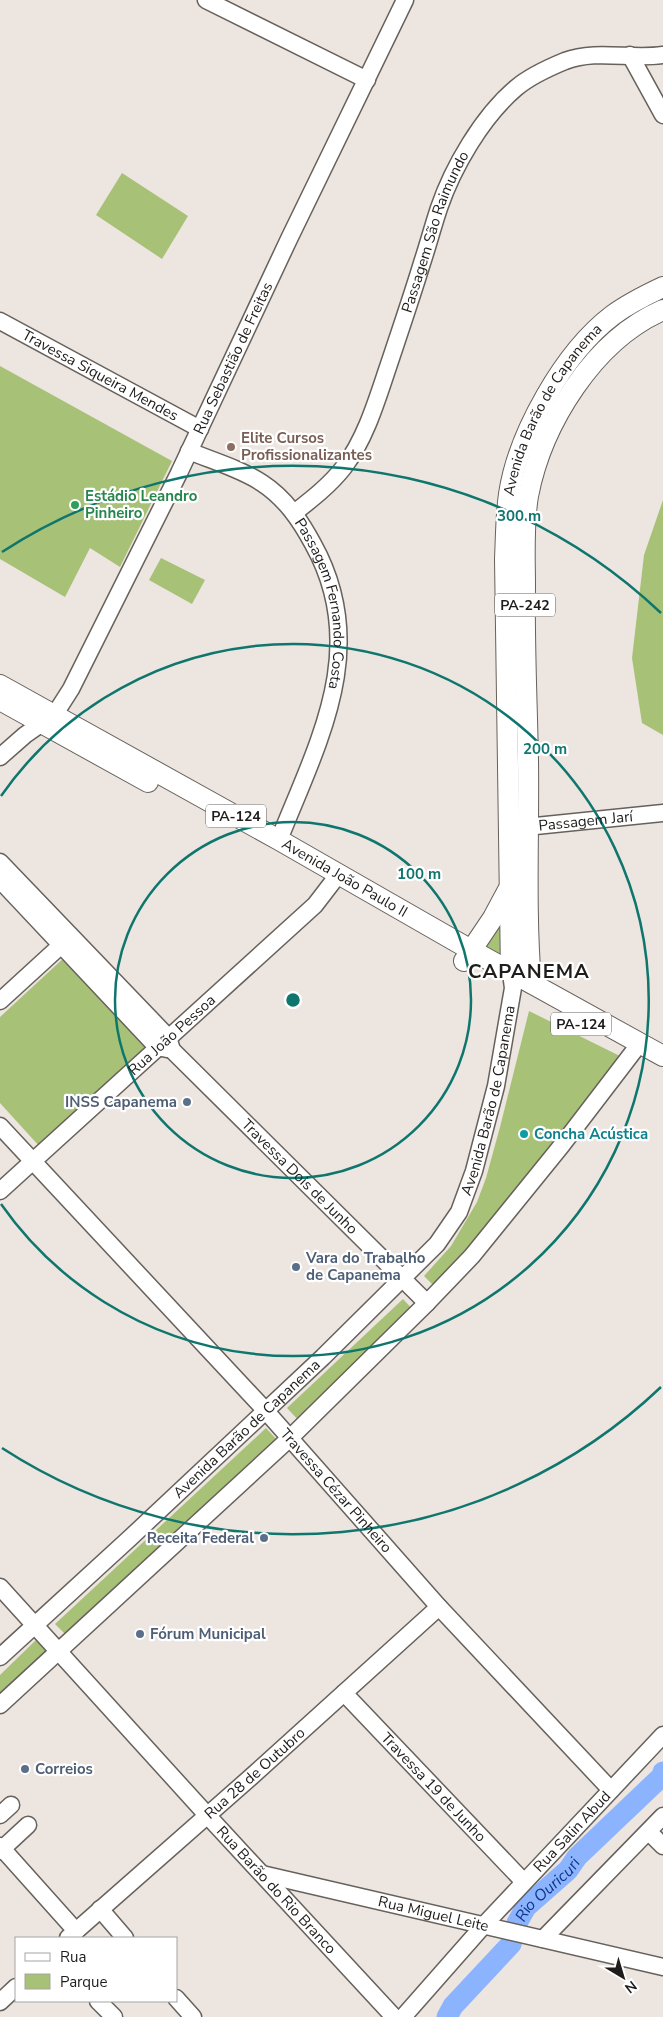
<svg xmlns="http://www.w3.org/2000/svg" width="663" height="2017" viewBox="0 0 663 2017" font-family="'Nunito Sans',sans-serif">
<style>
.green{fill:#a7c277}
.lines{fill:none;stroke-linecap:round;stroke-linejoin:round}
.river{stroke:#8cb4fe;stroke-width:21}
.minor-casing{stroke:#67615c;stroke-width:19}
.major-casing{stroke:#67615c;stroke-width:22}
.minor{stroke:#fff;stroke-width:16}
.major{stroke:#fff;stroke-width:20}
.ring{fill:none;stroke:#0f766e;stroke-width:2.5}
.education-dot{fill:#8d6e63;stroke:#fff;stroke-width:2}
.leisure-dot{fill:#2e9e5b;stroke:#fff;stroke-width:2}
.service-dot{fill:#5c6f8a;stroke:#fff;stroke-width:2}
.culture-dot{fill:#0f9aa8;stroke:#fff;stroke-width:2}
.labels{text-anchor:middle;stroke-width:4.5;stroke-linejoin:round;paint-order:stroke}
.shield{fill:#fff;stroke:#62615f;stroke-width:1}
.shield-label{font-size:14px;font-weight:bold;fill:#1f1d1b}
.street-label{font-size:15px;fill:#1f1d1b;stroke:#fff}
.education-label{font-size:15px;font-weight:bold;fill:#785e54;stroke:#fff;text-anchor:start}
.leisure-label{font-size:15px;font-weight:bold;fill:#27864d;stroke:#fff;text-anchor:start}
.service-label{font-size:15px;font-weight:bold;fill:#4e5e75;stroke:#fff;text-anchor:start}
.culture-label{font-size:15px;font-weight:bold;fill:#0d838f;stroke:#fff;text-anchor:start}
.water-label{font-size:16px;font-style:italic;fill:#0e378a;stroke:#fff}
.district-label{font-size:20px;font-weight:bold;letter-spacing:1px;fill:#1f1d1b;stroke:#fff}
.centre{fill:#0f766e;stroke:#fff;stroke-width:2.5}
.ring-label{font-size:15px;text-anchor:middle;font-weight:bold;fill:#0f766e;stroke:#fff;stroke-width:4.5;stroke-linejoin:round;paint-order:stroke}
</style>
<rect width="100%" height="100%" fill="#ece5e0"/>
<g class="green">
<polygon points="122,173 188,216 162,259 96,215"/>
<polygon points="0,366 172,461 120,567 90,548 65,597 0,559"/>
<polygon points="663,500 663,735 642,723 632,658 644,555"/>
<polygon points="161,558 205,580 192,604 149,580"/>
<polygon points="508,911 510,961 485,949"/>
<polygon points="67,955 152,1045 40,1147 0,1103 0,1017"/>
<polygon points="529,1011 630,1061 436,1288 424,1276 451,1246 477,1202 486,1178 500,1127"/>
<polygon points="403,1299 415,1312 300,1422 287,1408"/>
<polygon points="266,1428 277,1440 68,1637 55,1624"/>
<polygon points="37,1639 50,1654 0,1701 0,1675"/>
</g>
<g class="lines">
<path class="river" id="s1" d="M 447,2017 L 453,2006 L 511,1944 L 517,1923 L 526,1907 L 568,1870 L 577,1857 L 662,1776 L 663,1772"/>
<defs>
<g id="minor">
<polyline points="206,0 367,80"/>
<polyline points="630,55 663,115"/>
<path id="s2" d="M 0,321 L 200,429"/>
<path id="s3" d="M 189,451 C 213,461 241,469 262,483 C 285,498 300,520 313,544 C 371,648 318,742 279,840"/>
<path id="s4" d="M 294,513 C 312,499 330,485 344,467 C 365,439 376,403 387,370 C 399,334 411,299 422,263 C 428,245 433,226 439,208 C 453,167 482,117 516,88 C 530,76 548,68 565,61 C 597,49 631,60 663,55"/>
<path id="s5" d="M 0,757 L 25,735 L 55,714 L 71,689 L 179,473 L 289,239 L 405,0"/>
<path id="s6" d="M 516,828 L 663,813"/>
<path id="s7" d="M 0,862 L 168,1037 L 172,1050 L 427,1303"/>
<polyline points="0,880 157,1047 167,1049"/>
<polyline points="0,1001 69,938"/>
<path id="s8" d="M 0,1126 L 265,1410 L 439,1607 L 611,1790"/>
<path id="s9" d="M 0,1191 L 315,905 L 338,875"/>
<path id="s10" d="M 0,1587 L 207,1815 L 394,2017"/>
<path id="s11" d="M 0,1657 L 130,1538 L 323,1357 L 437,1244 L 459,1212 L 474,1171 L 496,1086 L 513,988 L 511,973"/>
<path id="s12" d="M 344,1693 L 524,1882"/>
<polyline points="0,1705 290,1438 427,1303 472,1256 562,1145 640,1043"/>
<polyline points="0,1815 11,1805"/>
<polyline points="649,1832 663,1846"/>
<polyline points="0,1846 76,1931"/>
<polyline points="0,1851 28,1825"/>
<path id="s13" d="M 262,1874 L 663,1967"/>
<polyline points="100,1909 125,1938"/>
<path id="s14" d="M 68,1938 L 251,1777 L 439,1607"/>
<polyline points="543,1939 663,1816"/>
<polyline points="176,1998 193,2017"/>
<polyline points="98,2001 114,2017"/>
<polyline points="0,2002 16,1987"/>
<path id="s15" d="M 403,2017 L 484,1925 L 663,1735"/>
</g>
<g id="major">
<path id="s16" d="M 0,685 L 279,840 L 471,950 L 663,1056"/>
<polyline points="0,700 148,782"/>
<polyline points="464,961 493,918 508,890"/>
<path id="s17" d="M 511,973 L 505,559 C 506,537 506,515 509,494 C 518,434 564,352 613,315 C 628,304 646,295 663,287"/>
<path d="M 531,983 C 525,909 529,835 528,761 C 527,703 524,645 525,587 C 525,557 523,526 528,496 C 542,423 594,340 663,310"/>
</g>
</defs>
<use href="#minor" class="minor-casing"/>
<use href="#major" class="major-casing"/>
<use href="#minor" class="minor"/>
<use href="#major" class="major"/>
</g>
<g class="ring">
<circle cx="293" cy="1000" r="178"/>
<path d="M1 796A356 356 0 1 1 1 1204"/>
<path d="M661 1387A534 534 0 0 1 2 1448M2 552A534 534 0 0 1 661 613"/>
</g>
<circle class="education-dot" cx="231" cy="447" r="5"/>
<circle class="leisure-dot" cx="75" cy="505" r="5"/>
<g class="service-dot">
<circle cx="187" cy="1102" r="5"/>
<circle cx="296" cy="1267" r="5"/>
<circle cx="264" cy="1538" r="5"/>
<circle cx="140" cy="1634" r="5"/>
<circle cx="25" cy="1769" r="5"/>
</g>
<circle class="culture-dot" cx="524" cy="1134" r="5"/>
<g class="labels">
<g class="shield">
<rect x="495" y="593.5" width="60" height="23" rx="4"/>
<rect x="206" y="804.5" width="60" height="23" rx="4"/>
<rect x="551" y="1012.5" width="60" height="23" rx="4"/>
</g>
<g class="shield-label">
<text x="525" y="610">PA-242</text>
<text x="236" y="821">PA-124</text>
<text x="581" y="1029">PA-124</text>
</g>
<g class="street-label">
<text dy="5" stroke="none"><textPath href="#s4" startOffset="321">Passagem São Raimundo</textPath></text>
<text dy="5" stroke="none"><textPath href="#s5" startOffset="468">Rua Sebastião de Freitas</textPath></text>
<text dy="5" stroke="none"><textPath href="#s2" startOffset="114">Travessa Siqueira Mendes</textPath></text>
<text dy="5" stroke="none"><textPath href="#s17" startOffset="575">Avenida Barão de Capanema</textPath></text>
<text dy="5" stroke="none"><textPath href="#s3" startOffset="221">Passagem Fernando Costa</textPath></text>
<text dy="5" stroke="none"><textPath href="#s6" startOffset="70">Passagem Jarí</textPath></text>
<text dy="5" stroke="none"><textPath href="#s16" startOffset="395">Avenida João Paulo II</textPath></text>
<text dy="5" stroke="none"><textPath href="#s9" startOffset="232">Rua João Pessoa</textPath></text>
<text dy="5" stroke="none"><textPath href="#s11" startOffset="756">Avenida Barão de Capanema</textPath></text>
<text dy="5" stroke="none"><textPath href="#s7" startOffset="436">Travessa Dois de Junho</textPath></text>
<text dy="5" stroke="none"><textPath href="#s11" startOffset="336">Avenida Barão de Capanema</textPath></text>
<text dy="5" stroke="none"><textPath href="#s8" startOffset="496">Travessa Cézar Pinheiro</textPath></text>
<text dy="5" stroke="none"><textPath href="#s14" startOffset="249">Rua 28 de Outubro</textPath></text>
<text dy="5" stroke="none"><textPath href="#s12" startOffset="130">Travessa 19 de Junho</textPath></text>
<text dy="5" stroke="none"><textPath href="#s15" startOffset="251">Rua Salin Abud</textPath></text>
<text dy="5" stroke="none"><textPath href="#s10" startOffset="410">Rua Barão do Rio Branco</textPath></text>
<text dy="5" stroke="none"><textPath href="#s13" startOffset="176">Rua Miguel Leite</textPath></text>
</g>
<g class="education-label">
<text x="241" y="443">Elite Cursos<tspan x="241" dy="17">Profissionalizantes</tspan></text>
</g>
<g class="leisure-label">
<text x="85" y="501">Estádio Leandro<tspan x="85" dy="17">Pinheiro</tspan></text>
</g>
<g class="service-label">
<text x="177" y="1107" text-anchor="end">INSS Capanema</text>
<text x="306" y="1263">Vara do Trabalho<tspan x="306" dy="17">de Capanema</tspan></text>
<text x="254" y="1543" text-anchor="end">Receita Federal</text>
<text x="150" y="1639">Fórum Municipal</text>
<text x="35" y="1774">Correios</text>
</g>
<g class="culture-label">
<text x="534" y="1139">Concha Acústica</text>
</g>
<g class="water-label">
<text dy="6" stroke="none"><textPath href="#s1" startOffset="165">Rio Ouricuri</textPath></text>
</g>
<g class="district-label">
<text x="529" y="978">CAPANEMA</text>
</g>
</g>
<circle cx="293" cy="1000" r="8" class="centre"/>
<g class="ring-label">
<text x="519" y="521">300 m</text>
<text x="545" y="754">200 m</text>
<text x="419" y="879">100 m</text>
</g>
<rect x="15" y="1937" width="162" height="65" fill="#ffffff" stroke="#a5a5a4"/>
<rect x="25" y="1953" width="25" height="8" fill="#ffffff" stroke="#a5a5a4"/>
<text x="60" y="1962" font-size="15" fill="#1f1d1b">Rua</text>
<rect x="25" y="1974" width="25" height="15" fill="#a7c277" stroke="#a5a5a4"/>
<text x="60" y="1987" font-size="15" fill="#1f1d1b">Parque</text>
<g transform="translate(623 1977) rotate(142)" stroke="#ffffff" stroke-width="4" paint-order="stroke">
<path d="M0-4L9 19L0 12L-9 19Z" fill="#1f1d1b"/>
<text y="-8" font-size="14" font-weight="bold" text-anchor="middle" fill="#1f1d1b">N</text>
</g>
</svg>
